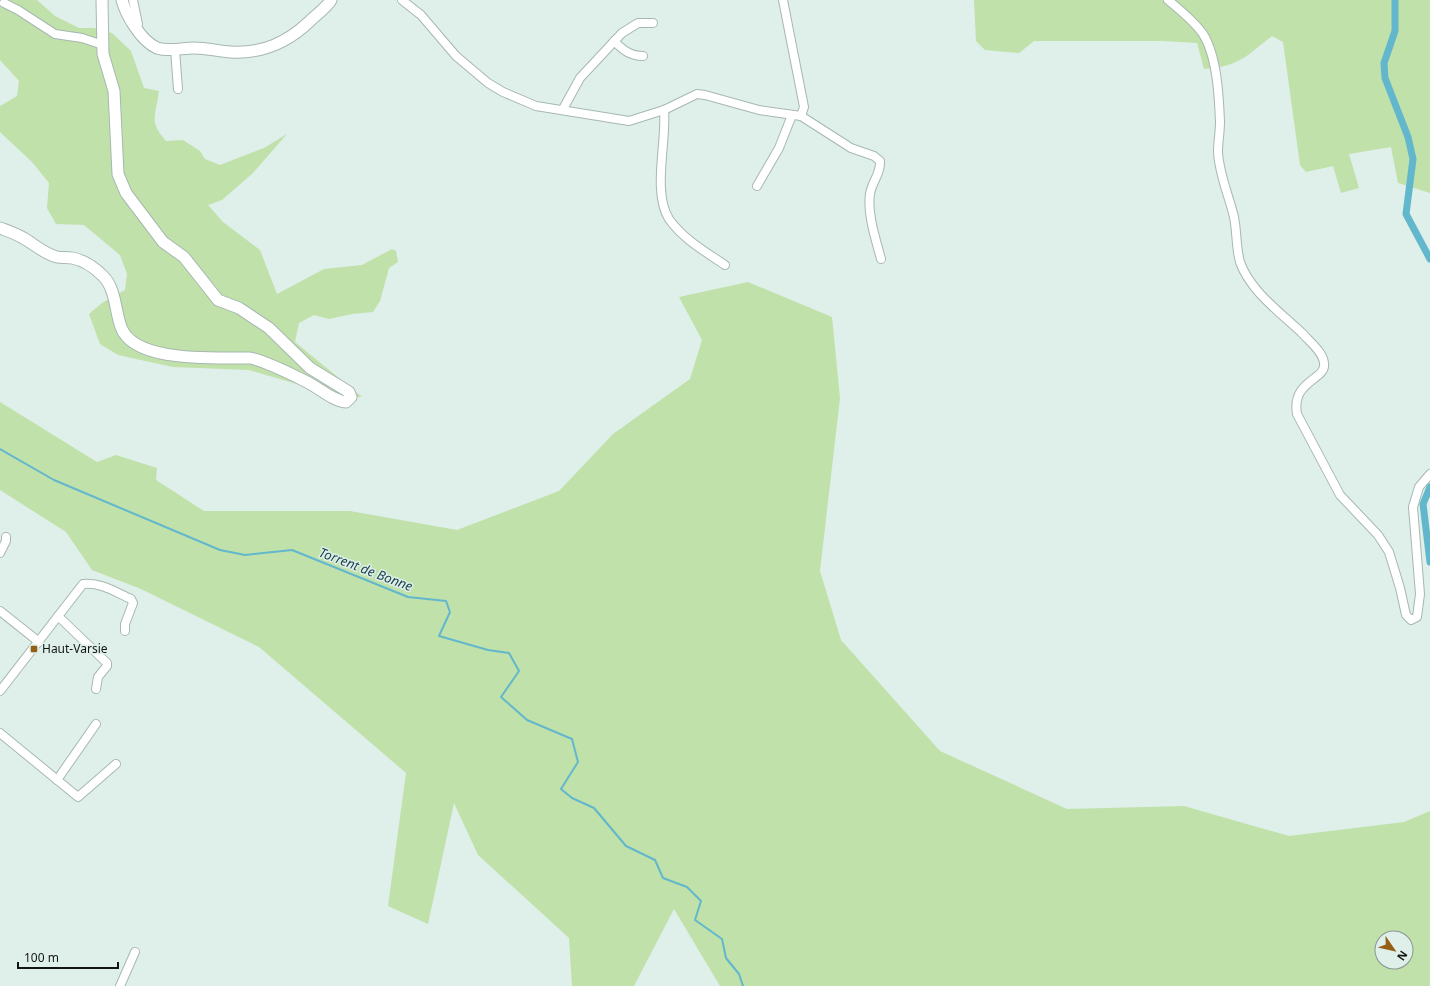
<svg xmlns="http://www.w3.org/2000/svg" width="1430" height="986" viewBox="0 0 1430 986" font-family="'Noto Sans',sans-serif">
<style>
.green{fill:#c0e1a9;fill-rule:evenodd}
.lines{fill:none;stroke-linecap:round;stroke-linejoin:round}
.stream{stroke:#62b7cd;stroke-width:2}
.canal{stroke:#62b7cd;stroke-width:7}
.street-casing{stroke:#a7b7b2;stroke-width:10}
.secondary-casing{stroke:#a7b7b2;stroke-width:13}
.street{stroke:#fff;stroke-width:8}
.secondary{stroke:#fff;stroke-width:11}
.poi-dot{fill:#946015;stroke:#dfefea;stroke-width:1.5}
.labels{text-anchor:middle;stroke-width:3;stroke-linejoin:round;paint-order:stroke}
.poi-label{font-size:12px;fill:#111615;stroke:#dfefea;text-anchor:start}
.water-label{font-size:13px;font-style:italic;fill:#1c434d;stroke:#dfefea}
</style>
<rect width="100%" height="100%" fill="#dfefea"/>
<g class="green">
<path d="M 0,0 L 37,0 L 55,16 L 79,28 L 94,28 L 112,33 L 131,51 L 144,88 L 159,91 C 156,116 148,121 166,141 L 183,140 L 200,151 L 205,159 L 220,165 L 264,148 L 287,134 L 253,173 L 222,200 L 208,205 L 223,222 L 260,250 L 277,294 L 324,269 L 362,265 L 392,249 L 396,251 L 398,262 L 389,268 L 380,301 L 373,312 L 352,314 L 329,319 L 314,315 L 299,323 L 295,342 L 362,397 L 342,397 L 249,370 L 173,367 L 118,355 L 100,344 L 89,314 L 102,303 L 125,290 L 127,274 L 120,255 L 84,225 L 56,224 L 47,208 L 49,183 L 32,162 L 0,132 L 0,106 L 17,96 L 19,81 L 0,60 Z"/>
<path d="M 974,0 L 1430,0 L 1430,193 L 1398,183 L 1391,147 L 1349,154 L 1359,188 L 1341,193 L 1333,166 L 1306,172 L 1300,165 L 1283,42 L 1272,36 C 1245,57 1240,66 1204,69 L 1197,43 L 1163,41 L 1034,41 L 1019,53 L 985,50 L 976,41 Z"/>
<path d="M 748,282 L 832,317 L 840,398 L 820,571 L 841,640 L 940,751 L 1067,809 L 1184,806 L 1289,836 L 1404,822 L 1430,811 L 1430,986 L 720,986 L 674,909 L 634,986 L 572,986 L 569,938 L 478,855 L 454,803 L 428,924 L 388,906 L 406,773 L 259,647 L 141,589 L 92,570 L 66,532 L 0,490 L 0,402 L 97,462 L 116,455 L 157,468 L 156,480 L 204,511 L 350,511 L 457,530 L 559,491 L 613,434 L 690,379 L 702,340 L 679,297 ZM 1382,938 L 1406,938 L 1406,962 L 1382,962 Z"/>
</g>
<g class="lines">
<polyline class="stream" points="0,449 54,480 220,550 245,555 292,550 408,597 446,601 450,612 439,636 488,650 509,653 519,671 501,697 527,720 572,739 578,762 561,789 572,798 594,808 626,846 655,860 663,878 687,887 701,901 695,920 722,939 726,958 739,974 743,986"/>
<g class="canal">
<polyline points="1395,0 1395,31 1384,63 1385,78 1408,137 1413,159 1406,214 1430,259"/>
<polyline points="1430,487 1423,504 1430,562"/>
</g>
<defs>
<g id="street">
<polyline points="133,0 138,24 137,28"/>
<path d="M 402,0 L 421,15 L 456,56 L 488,83 L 503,92 L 536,106 L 629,121 L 664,110 L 697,94 L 705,95 L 759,110 L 801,116 L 851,148 L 874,156 L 880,161 C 881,174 872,181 870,194 C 867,214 876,240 881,259"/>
<polyline points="783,0 804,107 801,116"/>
<path d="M 1168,0 C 1180,10 1194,21 1203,34 C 1217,56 1219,96 1220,122 C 1220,132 1218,142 1218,152 C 1219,174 1229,196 1234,217 C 1237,232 1236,248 1240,262 C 1250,291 1281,313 1303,334 C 1310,342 1323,352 1324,363 C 1327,380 1291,380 1297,414 L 1340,495 L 1378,535 L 1389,552 L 1400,588 L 1406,615 L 1411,620 L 1417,617 L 1420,594 L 1413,507 L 1419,487 L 1430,474"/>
<polyline points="4,3 18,10 55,34 82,38 103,45"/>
<path d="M 614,41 C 623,50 630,56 643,56"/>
<polyline points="175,50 178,89"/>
<polyline points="563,109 580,78 622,33 638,23 653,23"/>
<path d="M 664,110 C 667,141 652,192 669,219 C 683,239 706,252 725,265"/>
<polyline points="757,186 779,148 792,115"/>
<polyline points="0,553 6,541 6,537"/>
<polyline points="0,611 39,642"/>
<polyline points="58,616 107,663 107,666 98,677 96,689"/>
<path d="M 0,691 L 83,584 C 101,582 115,592 131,599 L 133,603 L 125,624 L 125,631"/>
<polyline points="0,733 78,797 116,764"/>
<polyline points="57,780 96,724"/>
<polyline points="120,986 135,952"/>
</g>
<g id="secondary">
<path d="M 122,0 C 126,15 141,41 157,48 C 169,52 182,48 194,48 C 206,48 218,51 230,52 C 262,54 287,43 310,21 C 315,16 328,6 331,0"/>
<path d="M 0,228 C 8,231 17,234 25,239 C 35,245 45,254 57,257 C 61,258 67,257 72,258 C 83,260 95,268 103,276 C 116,289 115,311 121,327 C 134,364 219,357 250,358 C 268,362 291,374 307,382 C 319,388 333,401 346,402 L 351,397 L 349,392 L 310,368 L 269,328 L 239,308 L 218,300 L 184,257 L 163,242 L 126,193 L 118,174 L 114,91 L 103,54 L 102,0"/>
</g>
</defs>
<use href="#street" class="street-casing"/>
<use href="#secondary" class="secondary-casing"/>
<use href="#street" class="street"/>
<use href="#secondary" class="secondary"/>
</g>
<rect class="poi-dot" x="30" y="645" width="8" height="8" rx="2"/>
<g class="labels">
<g class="poi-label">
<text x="42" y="653">Haut-Varsie</text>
</g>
<g class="water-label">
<text transform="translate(366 569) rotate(21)" y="5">Torrent de Bonne</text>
</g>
</g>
<g transform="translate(1394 950) rotate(124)"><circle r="19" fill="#dfefea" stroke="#8d9895"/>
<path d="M0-3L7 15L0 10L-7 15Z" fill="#946015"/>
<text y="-6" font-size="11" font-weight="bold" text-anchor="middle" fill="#111615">N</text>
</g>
<path d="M18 962v6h100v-6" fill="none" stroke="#111615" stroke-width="2"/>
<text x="24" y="962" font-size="12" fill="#111615" stroke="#dfefea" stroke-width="3" paint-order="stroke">100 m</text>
</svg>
